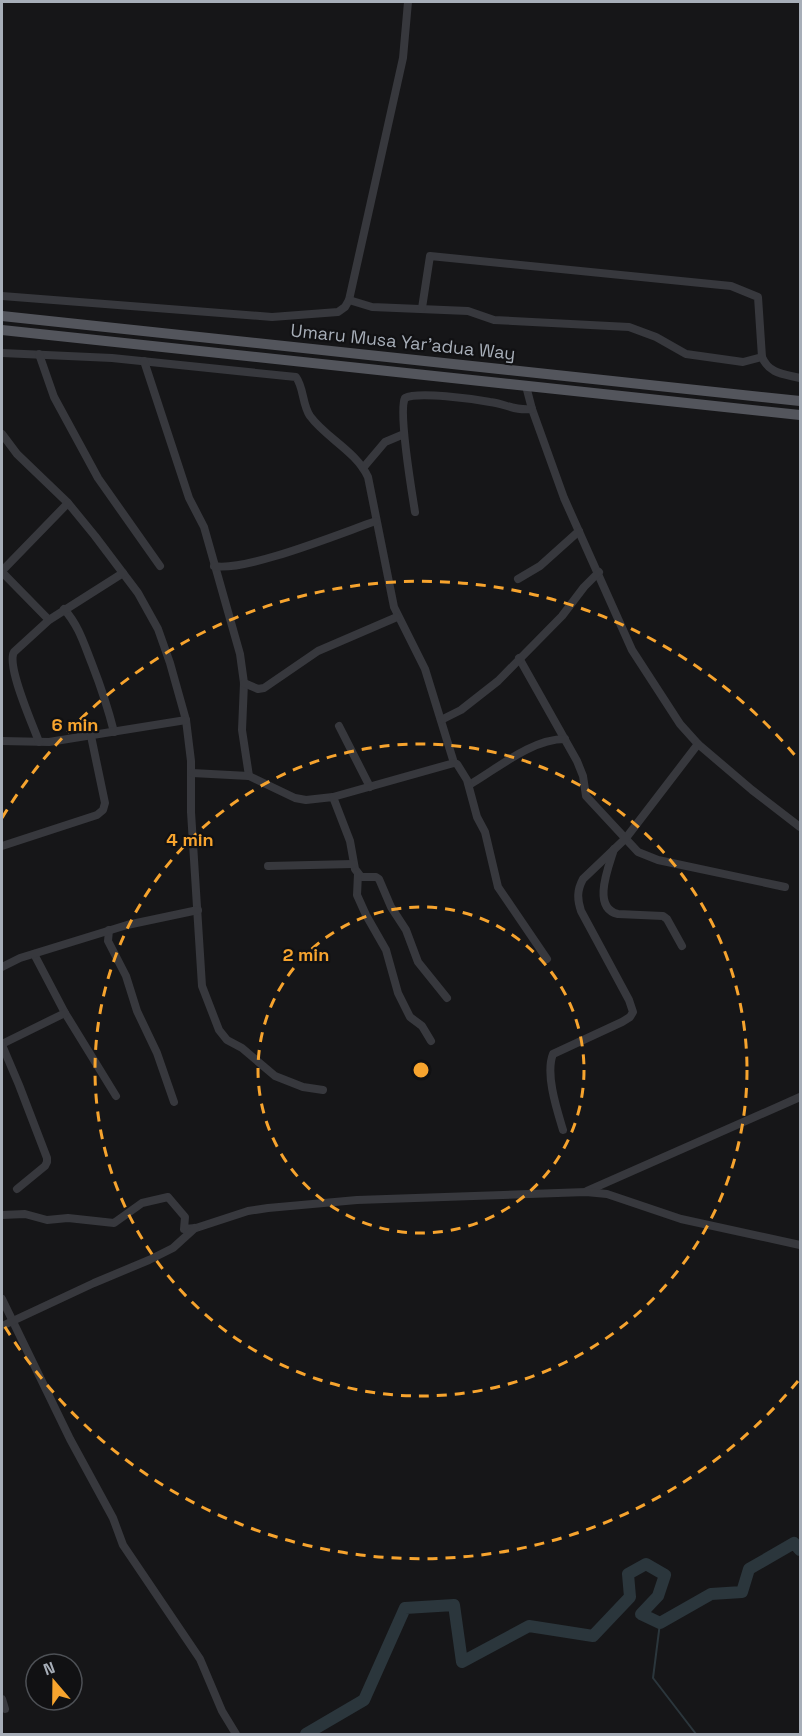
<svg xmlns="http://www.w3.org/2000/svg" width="802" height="1736" viewBox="0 0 802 1736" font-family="'Space Grotesk',sans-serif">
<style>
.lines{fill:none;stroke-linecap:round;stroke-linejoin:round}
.stream{stroke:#2b363c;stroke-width:2}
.river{stroke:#2b363c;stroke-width:12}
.minor{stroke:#37383d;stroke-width:8}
.major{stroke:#53555c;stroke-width:10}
.ring{fill:none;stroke:#f7a42e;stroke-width:3;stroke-dasharray:10 8}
.labels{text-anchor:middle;stroke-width:4.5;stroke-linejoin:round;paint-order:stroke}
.street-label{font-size:18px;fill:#a7aeb8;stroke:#111113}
.centre{fill:#f7a42e;stroke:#111113;stroke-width:3}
.ring-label{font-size:18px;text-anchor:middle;font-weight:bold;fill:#f7a42e;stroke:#111113;stroke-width:4.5;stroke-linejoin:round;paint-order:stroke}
</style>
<rect width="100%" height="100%" fill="#161618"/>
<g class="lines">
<polyline class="stream" points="660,1623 653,1678 696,1734"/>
<polyline class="river" points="306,1734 364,1700 405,1608 454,1605 462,1662 529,1626 593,1636 630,1597 628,1574 646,1564 665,1575 658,1596 641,1614 660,1623 711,1594 742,1592 749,1569 794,1543 800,1550"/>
<g class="minor">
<polyline points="2,296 272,317 338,312 345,307 349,300 403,58 408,2"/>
<polyline points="349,300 372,307 468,311 494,320 629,327 656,337 686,354 743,362 762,357"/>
<path d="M 422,308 L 430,256 L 731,286 L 758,297 L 762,357 C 769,374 784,374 800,378"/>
<path d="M 2,353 L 112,358 L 296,377 C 304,388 302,404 310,416 C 326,438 356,451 368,477 L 394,607 L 425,669 L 454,763"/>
<polyline points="39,354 54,397 98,478 160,566"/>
<polyline points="144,361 189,498 204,527 240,654 244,683 242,730 249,776"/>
<polyline points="526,386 532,409 564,498 632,650 680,724 698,744 752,790 800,827"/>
<polyline points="2,434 17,454 68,503 95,536 138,593 158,629 170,663 186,720 191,761 191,812 202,986 219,1030 227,1040 242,1048 275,1076 303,1087 323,1090"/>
<polyline points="363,468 385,442 404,434"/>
<path d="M 415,512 C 412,493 398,411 405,398 C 418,391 473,399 490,402 C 506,404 515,411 532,409"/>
<path d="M 214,566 C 246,572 341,533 376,521"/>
<polyline points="2,571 68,503"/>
<polyline points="2,572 49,620"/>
<polyline points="518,579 540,566 579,531"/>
<path d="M 64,609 C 79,626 84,644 92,664 C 101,687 108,708 114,732"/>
<polyline points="519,658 577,761 583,776 586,796 638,852 658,860 785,887"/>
<polyline points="244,683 258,689 264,688 318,651 397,617"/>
<polyline points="441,720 461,710 498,681 562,616 584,587 599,572"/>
<polyline points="339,726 370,787"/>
<polyline points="2,741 49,742 186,720"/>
<path d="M 39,742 C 33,725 6,666 14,652 L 49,620 L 123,573"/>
<polyline points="192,773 249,776 295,798 306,800 333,797 350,841 355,869 361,877 376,877 379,879 391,907 406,930 418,962 447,998"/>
<path d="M 469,785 C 497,769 531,739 565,739"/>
<polyline points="333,797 454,763 457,764 467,780 477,817 485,832 498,887 547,959"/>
<polyline points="2,846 97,815 103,810 105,803 91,736"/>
<path d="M 614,849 C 609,866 591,908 618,914 L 663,916 L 667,919 L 682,946"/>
<polyline points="268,866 353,864"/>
<polyline points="358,874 357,895 366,915 386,950 398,993 410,1017 422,1026 431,1041"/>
<polyline points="109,930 108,941 126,976 137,1011 157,1053 174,1102"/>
<polyline points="34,954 65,1013 116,1096"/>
<polyline points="2,967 20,958 127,925 198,910"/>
<polyline points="2,1044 65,1013"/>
<polyline points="2,1045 19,1085 47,1158 47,1162 45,1166 17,1189"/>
<path d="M 563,1130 C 557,1110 545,1074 553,1054 L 622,1022 L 630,1017 L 633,1012 L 629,1000 L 581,911 C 577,899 577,890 583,879 L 626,838 L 698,744"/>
<polyline points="587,1191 800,1097"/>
<polyline points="2,1215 25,1214 47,1220 68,1218 114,1223 142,1203 168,1197 185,1217 184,1229 196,1228 248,1211 268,1208 357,1200 586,1192 607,1194 681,1219 800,1245"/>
<polyline points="2,1299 70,1439 113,1518 123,1545 200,1659 222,1711 236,1734"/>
<polyline points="2,1326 94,1283 149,1260 173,1248 195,1228"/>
<polyline points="2,1699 5,1709"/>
</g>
<g class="major">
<polyline points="2,316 800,401"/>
<polyline points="2,330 800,415"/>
</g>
</g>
<g class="ring">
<circle cx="421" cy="1070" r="163"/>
<circle cx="421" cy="1070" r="326"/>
<path d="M798 1381A489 489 0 0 1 2 1322M2 818A489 489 0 0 1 798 759"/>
</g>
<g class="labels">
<g class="street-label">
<text transform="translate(403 342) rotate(6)" y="6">Umaru Musa Yar'adua Way</text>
</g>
</g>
<circle cx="421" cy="1070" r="9" class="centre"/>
<g class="ring-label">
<text x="75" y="731">6 min</text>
<text x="190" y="846">4 min</text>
<text x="306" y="961">2 min</text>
</g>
<rect width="802" height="1736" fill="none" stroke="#a7aeb8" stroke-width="6"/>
<g transform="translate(54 1682) rotate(340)"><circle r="28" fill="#111113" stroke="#4d5055" stroke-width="1.5"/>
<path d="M0-4.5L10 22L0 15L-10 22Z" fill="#f7a42e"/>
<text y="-9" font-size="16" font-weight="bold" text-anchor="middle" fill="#a7aeb8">N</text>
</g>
</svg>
